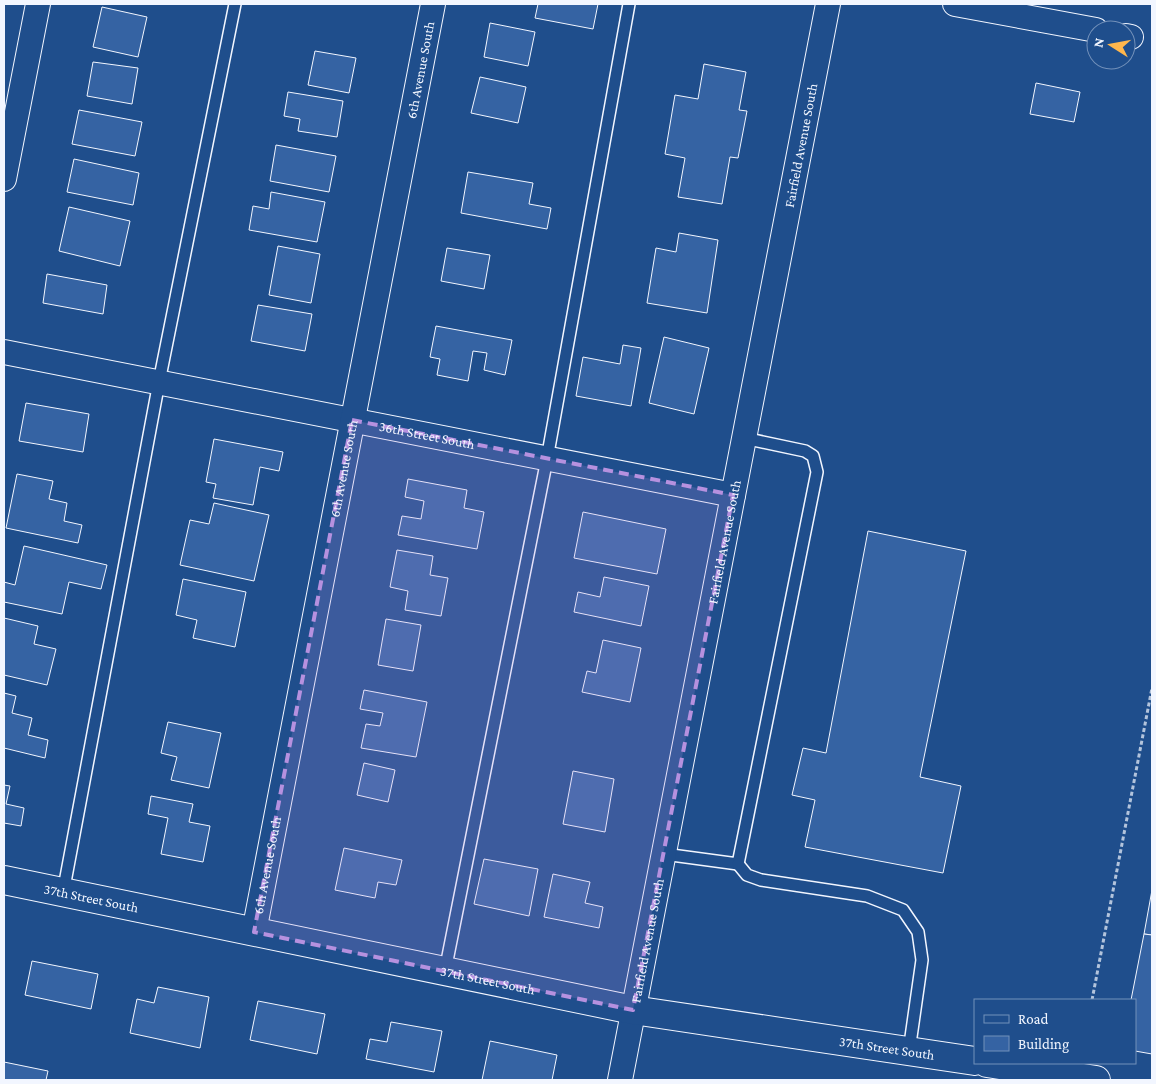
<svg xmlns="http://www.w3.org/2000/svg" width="1156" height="1084" viewBox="0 0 1156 1084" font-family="'Crimson Pro',serif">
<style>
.building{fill:#3563a3;stroke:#f2f6ff}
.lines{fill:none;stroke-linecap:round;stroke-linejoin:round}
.service-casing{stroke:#f2f6ff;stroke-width:14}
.minor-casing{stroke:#f2f6ff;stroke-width:26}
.tertiary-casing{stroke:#f2f6ff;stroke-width:30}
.path{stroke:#b3c4dc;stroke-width:3;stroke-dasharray:4 2.5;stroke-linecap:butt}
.service{stroke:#1f4e8c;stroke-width:11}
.minor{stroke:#1f4e8c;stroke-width:24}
.tertiary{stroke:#1f4e8c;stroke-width:28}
.marked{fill:#b691df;fill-opacity:0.2;stroke:#b691df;stroke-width:4;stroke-dasharray:10 6;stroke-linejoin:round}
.labels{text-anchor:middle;stroke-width:4;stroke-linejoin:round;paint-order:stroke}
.street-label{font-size:14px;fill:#f2f6ff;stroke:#1f4e8c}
</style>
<rect width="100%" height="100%" fill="#1f4e8c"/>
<g class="building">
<polygon points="538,4 598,4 593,29 535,18"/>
<polygon points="102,7 147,17 138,57 93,47"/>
<polygon points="490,23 535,32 528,66 484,57"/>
<polygon points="315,51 356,58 349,93 308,85"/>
<polygon points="93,62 138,68 132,104 87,96"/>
<polygon points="704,64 746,72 739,110 747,111 738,158 730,157 722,204 678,197 685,158 665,154 675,95 698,99"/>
<polygon points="480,77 526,87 518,123 471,113"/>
<polygon points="1036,83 1080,92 1074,122 1030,114"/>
<polygon points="288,92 343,101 337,137 298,131 300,119 284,116"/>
<polygon points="79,110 142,122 135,156 72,144"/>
<polygon points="276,145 336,156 329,192 270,181"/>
<polygon points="74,159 139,173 133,205 67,192"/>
<polygon points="468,172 533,183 529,204 551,208 547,229 461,213"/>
<polygon points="271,192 325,202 317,242 249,230 253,206 269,209"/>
<polygon points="69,207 130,221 120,266 59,251"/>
<polygon points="679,233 718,240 707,313 647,303 656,248 676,252"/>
<polygon points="278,246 320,254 311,303 269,295"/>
<polygon points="447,248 490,255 484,289 441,281"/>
<polygon points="47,274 107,285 103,314 43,303"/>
<polygon points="258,305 312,314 305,351 251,341"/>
<polygon points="436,326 512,340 505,375 484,370 487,353 473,351 468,381 437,375 440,359 430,357"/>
<polygon points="664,337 709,348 694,414 649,403"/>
<polygon points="623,345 641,348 631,406 576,396 583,357 620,364"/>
<polygon points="26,403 89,414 83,452 19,441"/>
<polygon points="214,439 283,452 279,471 260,467 253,505 213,498 216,484 206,482"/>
<polygon points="17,474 53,481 49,499 67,503 64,521 82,525 78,543 6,528"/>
<polygon points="408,479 467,490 464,508 484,512 477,549 398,535 402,516 421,519 424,501 405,497"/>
<polygon points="214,503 269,515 254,581 180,565 190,520 209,524"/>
<polygon points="583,512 666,529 657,574 574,558"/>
<polygon points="868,531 966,551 920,777 961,786 943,873 805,847 815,800 792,795 803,748 826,753"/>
<polygon points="24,546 107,565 101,589 69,582 62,614 4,602 4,582 15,585"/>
<polygon points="397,550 433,556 430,575 448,578 441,616 405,610 408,591 390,587"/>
<polygon points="604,577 649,586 641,626 574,612 578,592 600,597"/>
<polygon points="183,579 246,592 235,647 193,638 197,620 176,615"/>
<polygon points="4,618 38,626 34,644 56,649 47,685 4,675"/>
<polygon points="386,619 421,625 413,671 378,665"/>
<polygon points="603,640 641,648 630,702 582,692 587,671 596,673"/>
<polygon points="364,690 427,702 416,757 361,748 366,724 380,726 383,713 360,709"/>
<polygon points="4,693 16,696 12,713 32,718 28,735 48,740 45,758 4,748"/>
<polygon points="168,722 221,733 209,788 171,780 177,757 161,753"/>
<polygon points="364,763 395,770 388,802 357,795"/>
<polygon points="573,771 614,779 605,832 563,824"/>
<polygon points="4,785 10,786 6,804 24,808 21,826 4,823"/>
<polygon points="151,796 193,804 189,822 210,826 203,862 161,854 168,818 148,814"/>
<polygon points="344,848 402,860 396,885 378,882 375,898 335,890"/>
<polygon points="484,859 538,869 529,916 474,904"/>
<polygon points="553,874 590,882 585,903 603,907 599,928 544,917"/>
<polygon points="1152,890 1152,935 1144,934"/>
<polygon points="1144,934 1152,935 1152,1054 1135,1051 1135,1000 1131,1000"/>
<polygon points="32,961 98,974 91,1009 25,995"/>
<polygon points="158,987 209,997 200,1048 130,1033 137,999 154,1003"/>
<polygon points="258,1001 325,1014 317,1054 250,1040"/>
<polygon points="391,1022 442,1031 434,1072 366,1059 370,1039 387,1042"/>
<polygon points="490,1041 557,1055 552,1080 482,1080"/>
<polygon points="4,1062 48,1071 46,1080 4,1080"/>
</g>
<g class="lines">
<defs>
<g id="service">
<polyline points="664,854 738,864 817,472 813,456 805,451 744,438"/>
<polyline points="738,864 747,875 761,880 867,896 903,910 918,932 922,960 909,1051"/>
<polyline points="63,893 159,382 235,4"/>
<polyline points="445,971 547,459 629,4"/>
</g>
<g id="minor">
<polyline points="955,4 1096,30"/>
<polyline points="1126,36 1131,37"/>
<polyline points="4,179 38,4"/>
<path id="s1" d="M 4,352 L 733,495"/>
<path id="s2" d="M 254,932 L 433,4"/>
<path id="s3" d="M 620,1080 L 828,4"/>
</g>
<g id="tertiary">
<path id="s4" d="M 4,880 L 633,1010 L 975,1061"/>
<polyline points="987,1063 1096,1080"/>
</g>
</defs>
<use href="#service" class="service-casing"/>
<use href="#minor" class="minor-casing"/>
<use href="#tertiary" class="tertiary-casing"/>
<polyline class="path" points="1092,1000 1152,688"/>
<use href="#service" class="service"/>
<use href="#minor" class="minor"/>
<use href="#tertiary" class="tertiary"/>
</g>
<path class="marked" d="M 352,420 L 733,495 L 633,1010 L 254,932 Z"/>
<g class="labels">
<g class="street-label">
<text dy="5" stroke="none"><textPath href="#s2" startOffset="878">6th Avenue South</textPath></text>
<text dy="5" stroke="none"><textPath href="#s3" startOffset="952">Fairfield Avenue South</textPath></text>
<text dy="5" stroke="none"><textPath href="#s1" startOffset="431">36th Street South</textPath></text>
<text dy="5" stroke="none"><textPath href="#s2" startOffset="472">6th Avenue South</textPath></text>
<text dy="5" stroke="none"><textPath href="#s3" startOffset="548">Fairfield Avenue South</textPath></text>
<text dy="5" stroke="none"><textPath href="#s2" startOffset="68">6th Avenue South</textPath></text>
<text dy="5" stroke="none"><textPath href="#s4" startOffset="89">37th Street South</textPath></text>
<text dy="5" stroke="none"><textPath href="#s3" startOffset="142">Fairfield Avenue South</textPath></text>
<text dy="5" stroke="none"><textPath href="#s4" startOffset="494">37th Street South</textPath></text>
<text dy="5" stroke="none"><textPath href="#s4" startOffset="899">37th Street South</textPath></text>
</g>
</g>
<rect width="1156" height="1084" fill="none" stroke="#f2f6ff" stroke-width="10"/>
<rect x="974" y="999" width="162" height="65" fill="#1f4e8c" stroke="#7391ba"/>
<rect x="984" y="1015" width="25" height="8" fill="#1f4e8c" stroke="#7391ba"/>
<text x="1018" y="1024" font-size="15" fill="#f2f6ff">Road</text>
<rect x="984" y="1036" width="25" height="15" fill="#3563a3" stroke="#7391ba"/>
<text x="1018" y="1049" font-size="15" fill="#f2f6ff">Building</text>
<g transform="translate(1111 45) rotate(281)"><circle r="24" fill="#1f4e8c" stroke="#7391ba"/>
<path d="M0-4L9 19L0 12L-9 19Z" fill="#ffb74d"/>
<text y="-8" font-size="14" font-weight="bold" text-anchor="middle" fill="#f2f6ff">N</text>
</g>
</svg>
